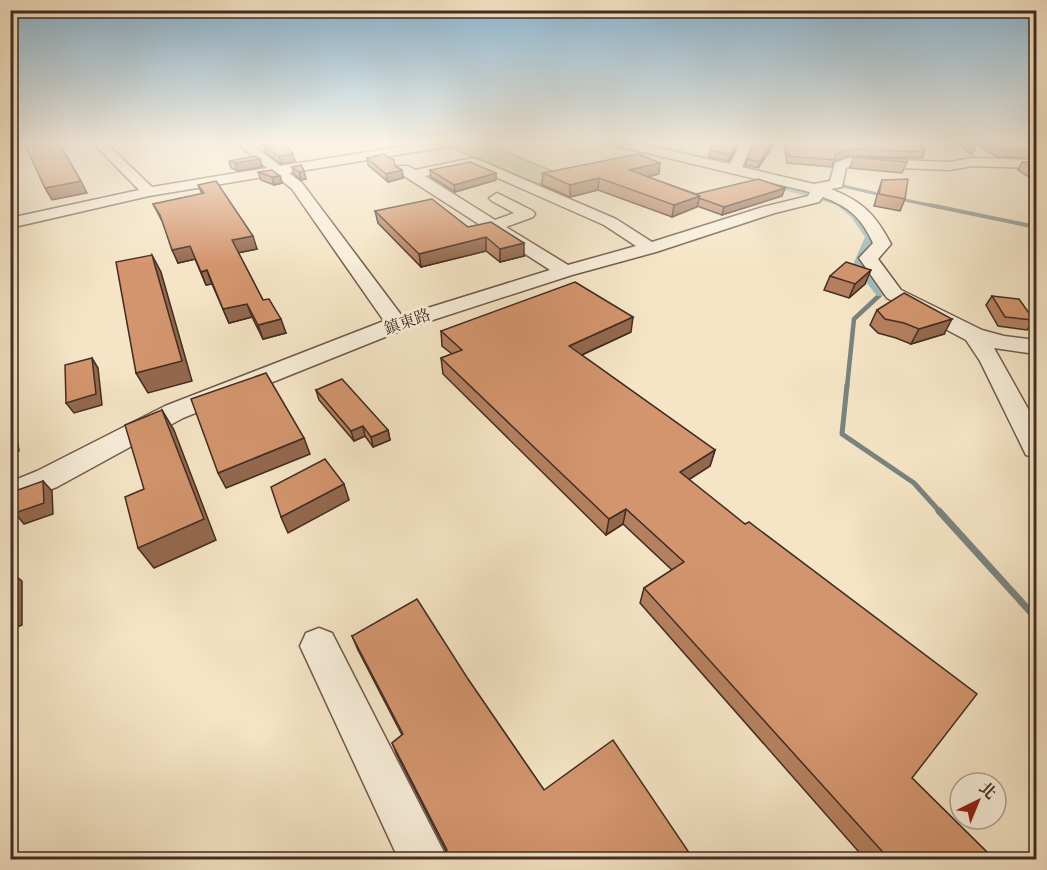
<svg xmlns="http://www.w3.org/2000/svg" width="1047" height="870" viewBox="0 0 1047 870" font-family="'IM FELL French Canon','Noto Serif TC',serif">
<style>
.green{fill:#bcc594;stroke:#80785c;stroke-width:1.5}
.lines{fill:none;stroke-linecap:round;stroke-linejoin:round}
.stream-far4{stroke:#7a837f;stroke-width:3}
.stream-far3{stroke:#7a837f;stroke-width:4}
.stream-far2{stroke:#7a837f;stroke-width:4.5}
.stream-far1{stroke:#7a837f;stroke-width:5}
.stream{stroke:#7a837f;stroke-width:7}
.canal{fill:#9ebdbc;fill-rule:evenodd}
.minor-casing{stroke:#705a4c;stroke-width:3}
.minor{fill:#f8eeda;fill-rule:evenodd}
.wall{fill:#b5805f;stroke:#432c23;stroke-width:1.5}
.shaded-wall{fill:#94684d;stroke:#432c23;stroke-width:1.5}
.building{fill:#d3956e;stroke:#432c23;stroke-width:1.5}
.labels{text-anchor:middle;stroke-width:6;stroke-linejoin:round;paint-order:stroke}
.street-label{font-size:16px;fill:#432c23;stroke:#f8eeda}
</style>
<rect width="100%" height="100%" fill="#f5e5c6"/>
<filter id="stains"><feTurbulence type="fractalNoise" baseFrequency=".00333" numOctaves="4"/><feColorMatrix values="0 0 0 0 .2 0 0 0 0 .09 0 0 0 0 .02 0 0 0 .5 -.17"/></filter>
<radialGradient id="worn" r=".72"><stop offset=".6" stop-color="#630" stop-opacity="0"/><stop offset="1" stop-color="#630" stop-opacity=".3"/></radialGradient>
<polygon class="green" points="455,143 483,143 570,178 538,184 444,145"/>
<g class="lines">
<g class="stream-far4">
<polyline points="836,187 843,186 882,195"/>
<polyline points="900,199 938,207"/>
</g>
<polyline class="stream-far3" points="930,205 1036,227"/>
<polyline class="stream-far2" points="847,387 854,319 882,293"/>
<polyline class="stream-far1" points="847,385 842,434 914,483 941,513"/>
<polyline class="stream" points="939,511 1036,618"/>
<g class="canal">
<polygon points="602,143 616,143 649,152 644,155 603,145"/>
<polygon points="771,180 845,201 859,213 877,237 867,265 889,293 887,296 877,296 853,265 865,237 851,217 837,205 767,185 767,181"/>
</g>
<defs>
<g id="minor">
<path d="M 93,143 L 106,143 L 152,187 L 267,168 L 237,143 L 250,143 L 280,166 L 424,143 L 451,143 L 445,147 L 289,173 L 302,183 L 402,316 L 550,270 L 398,172 L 396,169 L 398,166 L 408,166 L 415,170 L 472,158 L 477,159 L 616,219 L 652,242 L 763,207 L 808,196 L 810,192 L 618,146 L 616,143 L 637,143 L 730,164 L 741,143 L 753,143 L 742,167 L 814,184 L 830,181 L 835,163 L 848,158 L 950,162 L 972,158 L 1036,160 L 1036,168 L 972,166 L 950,170 L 850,166 L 846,168 L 842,187 L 831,189 C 863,202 875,214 891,244 L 878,259 L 901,290 L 982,330 L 1004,336 L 1036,340 L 1036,354 L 994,348 L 1036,423 L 1036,458 L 1026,455 L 980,361 L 966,340 L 887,298 L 859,258 L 873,243 C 861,217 849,207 823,197 L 819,202 L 775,213 L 656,252 L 572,275 L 405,329 L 183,418 L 57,487 L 10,505 L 10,482 L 37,471 L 165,406 L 384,321 L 292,189 L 275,175 L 149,196 L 10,228 L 10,218 L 139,190 ZM 471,166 L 604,225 L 636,246 L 568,265 L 506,227 L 533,217 L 535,214 L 533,211 L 497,193 L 489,198 L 492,201 L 514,213 L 495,220 L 425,176 Z"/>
<polygon points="319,628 332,633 448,860 399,860 300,646 306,633"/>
</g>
</defs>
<use href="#minor" class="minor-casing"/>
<use href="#minor" class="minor"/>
</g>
<g class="wall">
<polygon points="717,143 739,143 729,161 709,157 710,150"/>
<polygon points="775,143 758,168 745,165 747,159"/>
<polygon points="784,143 920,143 925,152 922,158 848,156 834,161 832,167 787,163"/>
<polygon points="958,143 1036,143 1036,158 997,157 976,144 975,148 971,155"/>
<polygon points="263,145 295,161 281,164 265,152"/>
<polygon points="854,157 907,162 902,173 850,168"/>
<polygon points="367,158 395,166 402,170 403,178 388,182 368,165"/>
<polygon points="260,159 262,167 238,171 231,168 229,161"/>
<polygon points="1022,162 1036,162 1036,181 1035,181 1018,170"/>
<polygon points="301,165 306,179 301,180 294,174 292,167"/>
<polygon points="430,170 496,180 455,192 431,177"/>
<polygon points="258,172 280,176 282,183 274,185 261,180"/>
<polygon points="543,173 659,174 648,177 696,194 785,188 782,196 722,215 697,206 672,217 598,190 570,197 542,185"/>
<polygon points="882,180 905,199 900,211 874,206 878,192"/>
<polygon points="198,185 257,249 238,253 263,300 286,333 263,339 252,317 229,323 212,284 206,285 195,259 178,263 163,223 153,204 202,194"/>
<polygon points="375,211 468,227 524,256 500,262 486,251 421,267 378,223"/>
<polygon points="830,276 865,284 849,298 824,290"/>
<polygon points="992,296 1034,320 1027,330 998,326 986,305"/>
<polygon points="877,310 944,334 911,344 896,338 878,333 870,325"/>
<polygon points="441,331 631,332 582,355 715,450 710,466 689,479 912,778 995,860 866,860 640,603 644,588 672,570 623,524 606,535 443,374 441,358 452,354 442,346"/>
<polygon points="316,390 388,430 390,440 373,447 365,436 354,441 319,400"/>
<polygon points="352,636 468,679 544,790 694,860 446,851 397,755 392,743 402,735 358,650"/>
</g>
<g class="shaded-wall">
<polygon points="737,143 739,143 729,161 730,155"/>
<polygon points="772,143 775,143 758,168 760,162"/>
<polygon points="850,149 848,156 834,161 832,167 836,154"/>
<polygon points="293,154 295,161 281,164 279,156"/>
<polygon points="260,159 262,167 238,171 235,163"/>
<polygon points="660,163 659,174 628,181 629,170"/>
<polygon points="402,170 403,178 388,182 386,174"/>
<polygon points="304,171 306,179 301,180 299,172"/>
<polygon points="496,173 496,180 455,192 454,185"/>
<polygon points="280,176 282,183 274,185 272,177"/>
<polygon points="599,178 598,190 570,197 570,185"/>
<polygon points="81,181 87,193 52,200 45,188"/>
<polygon points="785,188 782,196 722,215 724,207"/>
<polygon points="700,196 697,207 672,217 674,205"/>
<polygon points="253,236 257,249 237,253 232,240"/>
<polygon points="486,237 486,251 421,267 419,254"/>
<polygon points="524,243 524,256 500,262 500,249"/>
<polygon points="190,246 196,259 178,263 172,250"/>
<polygon points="152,255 161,272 192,381 148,393 136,373"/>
<polygon points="207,270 212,284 206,285 201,272"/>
<polygon points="871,270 865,284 849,298 855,284"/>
<polygon points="247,304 252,317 229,323 223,309"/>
<polygon points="633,317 631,332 568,361 569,346"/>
<polygon points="281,319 286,333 263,339 258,325"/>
<polygon points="952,319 944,334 911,344 919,329"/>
<polygon points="92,358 98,368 102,405 74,413 66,403"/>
<polygon points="162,410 174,430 216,540 154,568 138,548"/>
<polygon points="10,415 14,420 19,451 10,454"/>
<polygon points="363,426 365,436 354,441 351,431"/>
<polygon points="388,430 390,440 373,447 371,437"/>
<polygon points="304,438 310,454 226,488 218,473"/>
<polygon points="715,450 710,466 676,488 680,472"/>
<polygon points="43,481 52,491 53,514 24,524 15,513"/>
<polygon points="344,484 349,500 288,533 281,517"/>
<polygon points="626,509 623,524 606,535 609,519"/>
<polygon points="10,571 22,581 22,625 10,630"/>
</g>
<g class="building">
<polygon points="24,143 59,143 81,181 45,188"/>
<polygon points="278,143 285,143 293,154 279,156 263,145"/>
<polygon points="717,143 737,143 730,155 710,150"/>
<polygon points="754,143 772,143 760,162 747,159"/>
<polygon points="787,143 920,143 925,152 850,149 836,154 834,160 789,156"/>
<polygon points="969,143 976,143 975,148"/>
<polygon points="990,143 1036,143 1036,151 1001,149"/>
<polygon points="383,154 394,160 395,166 402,170 386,174 367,158"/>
<polygon points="638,154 660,163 629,170 700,196 674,205 599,178 570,185 543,173"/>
<polygon points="256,156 260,159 235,163 229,161"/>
<polygon points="854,157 906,159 907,162"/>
<polygon points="470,162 496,173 454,185 430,170"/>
<polygon points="1022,162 1036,162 1036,171"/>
<polygon points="301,165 304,171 299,172 292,167"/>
<polygon points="272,170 280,176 272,177 258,172"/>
<polygon points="758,179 785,188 724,207 699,198 700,196 696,194"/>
<polygon points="908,179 905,199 879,194 882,180"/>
<polygon points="216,181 253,236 232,240 263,300 269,299 281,319 258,325 247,304 223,309 207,270 201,272 190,246 172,250 160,215 153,204 204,193 198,185"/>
<polygon points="432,199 468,227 491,222 524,243 500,249 486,237 419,254 375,211"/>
<polygon points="152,255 182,361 136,373 116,262"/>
<polygon points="846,262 871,270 855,284 830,276"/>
<polygon points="575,282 633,317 569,346 715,450 680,472 745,524 749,522 977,694 912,778 995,860 890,860 644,588 684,562 626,509 609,519 441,358 462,350 441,331"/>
<polygon points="904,293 952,319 919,329 904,323 885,319 877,310"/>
<polygon points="992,296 1019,299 1034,320 1005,317"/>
<polygon points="92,358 96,394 66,403 65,365"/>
<polygon points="266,373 304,438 218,473 191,399"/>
<polygon points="342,379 388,430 371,437 363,426 351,431 316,390"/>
<polygon points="162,410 204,519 138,548 125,497 144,489 125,425"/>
<polygon points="325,459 344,484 281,517 271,487"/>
<polygon points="43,481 44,503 15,513 15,491"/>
<polygon points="417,599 468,679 544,790 613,740 694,860 447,860 444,853 447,850 392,743 403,734 352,636"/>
</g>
<linearGradient id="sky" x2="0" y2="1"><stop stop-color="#8ab8d6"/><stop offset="0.54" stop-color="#faf3e5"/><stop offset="1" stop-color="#faf3e5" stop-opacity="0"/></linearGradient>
<rect width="1047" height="264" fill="url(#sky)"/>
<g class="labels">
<g class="street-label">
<text transform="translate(407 321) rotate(-19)" y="6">鎮東路</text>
</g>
</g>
<rect width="1047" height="870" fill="none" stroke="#f5e5c6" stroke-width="36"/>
<rect x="12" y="12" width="1023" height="846" fill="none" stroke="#432c23" stroke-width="3"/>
<rect x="18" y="18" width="1011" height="834" fill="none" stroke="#432c23" stroke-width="1.5"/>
<g transform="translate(978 801) rotate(43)"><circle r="28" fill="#f8eeda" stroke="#b0a091" stroke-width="1.5"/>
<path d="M0-4.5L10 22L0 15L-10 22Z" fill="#8f2418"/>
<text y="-9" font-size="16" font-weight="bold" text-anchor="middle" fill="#432c23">北</text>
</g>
<rect width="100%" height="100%" filter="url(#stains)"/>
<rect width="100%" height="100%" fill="url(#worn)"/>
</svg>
